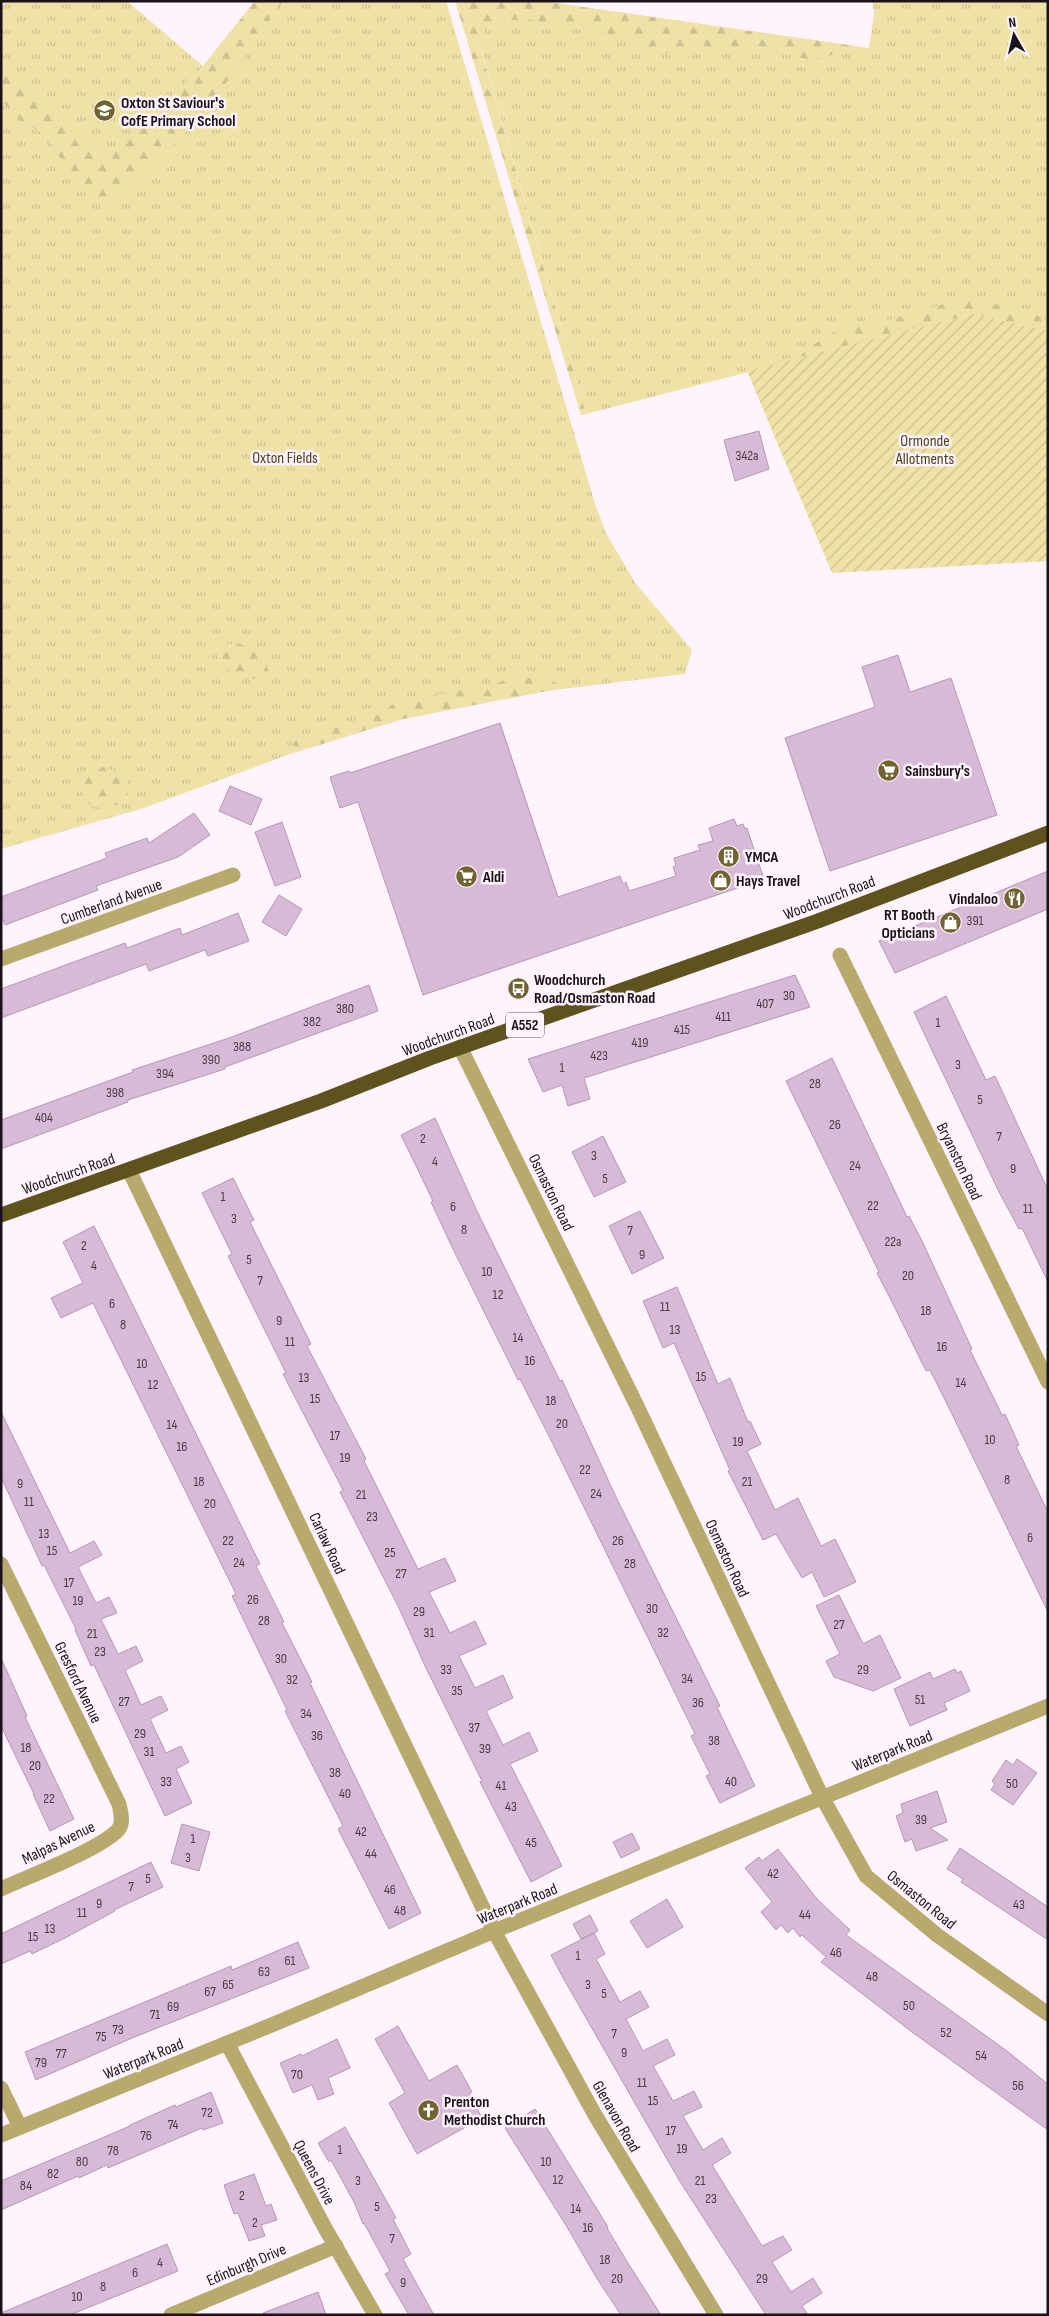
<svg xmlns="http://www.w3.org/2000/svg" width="1049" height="2316" viewBox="0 0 1049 2316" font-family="'Sofia Sans Condensed',sans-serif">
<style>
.grass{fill:url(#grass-tufts)}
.forest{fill:url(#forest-firs)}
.garden{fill:url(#garden-furrows)}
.building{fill:#d7bad5;stroke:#b598b3}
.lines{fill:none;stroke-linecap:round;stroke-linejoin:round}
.street{stroke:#b8aa6c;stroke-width:15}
.highway{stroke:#5e521d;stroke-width:15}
.labels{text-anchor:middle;stroke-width:5;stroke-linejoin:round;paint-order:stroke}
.number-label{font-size:14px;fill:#4a3b4a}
.shield{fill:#fff3fe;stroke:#5f555f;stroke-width:1}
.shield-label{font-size:15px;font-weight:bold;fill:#1b111b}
.poi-label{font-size:16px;font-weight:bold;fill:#1b111b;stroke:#fff3fe;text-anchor:start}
.park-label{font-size:16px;fill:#4c4319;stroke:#fff3fe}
.street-label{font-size:16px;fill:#1b111b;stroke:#fff3fe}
</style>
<defs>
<pattern id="grass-tufts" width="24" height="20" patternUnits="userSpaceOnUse" patternTransform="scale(1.25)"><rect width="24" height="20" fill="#efe2a7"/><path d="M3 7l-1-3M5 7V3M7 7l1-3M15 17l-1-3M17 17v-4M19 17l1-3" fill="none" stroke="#ccc18f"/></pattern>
<pattern id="forest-firs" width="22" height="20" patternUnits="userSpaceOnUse" patternTransform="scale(1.25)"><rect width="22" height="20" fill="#efe2a7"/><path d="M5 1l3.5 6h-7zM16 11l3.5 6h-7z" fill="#ccc18f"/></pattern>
<pattern id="garden-furrows" width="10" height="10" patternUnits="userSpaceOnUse" patternTransform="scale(1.25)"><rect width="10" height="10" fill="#efe2a7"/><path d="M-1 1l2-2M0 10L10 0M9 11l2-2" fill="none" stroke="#ccc18f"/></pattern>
</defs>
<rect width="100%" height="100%" fill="#fff3fe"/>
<g class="grass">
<polygon points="1,1 127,1 203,66 255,1 446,1 595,504 607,535 636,584 692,650 685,674 538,692 403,719 293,753 141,809 1,849"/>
<polygon points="541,1 869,48 874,14 872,1 1048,1 1048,331 972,314 586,414 471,14"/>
</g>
<g class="forest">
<polygon points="255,1 283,1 205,114 119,198 105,204 89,197 42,133 21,121 1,99 1,66 108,155 203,66"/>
<polygon points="455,1 541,1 855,46 826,57 807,59 780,53 719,49 689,53 665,53 588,28 561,26 529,19 499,21 486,27 479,43 586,414 581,415"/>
<path d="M 971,299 L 1030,312 L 1048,321 L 1048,331 L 972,314 L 797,358 C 810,347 823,337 839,330 C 851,325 868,325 881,322 C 911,315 940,303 971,299 Z"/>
<path d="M 238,643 C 256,650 265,650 268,671 C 254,691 217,668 215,649 L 222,645 Z"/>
<polygon points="542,677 553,681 563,688 403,719 293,753 293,744 298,738 344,726 356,719 379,715 392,705 406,701 494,684 506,680"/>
<path d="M 103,767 L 114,771 L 127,779 L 128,794 L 123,803 C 114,805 105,809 96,807 C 82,805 79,784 89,776 C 93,772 98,770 103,767 Z"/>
</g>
<polygon class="garden" points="972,314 1048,331 1048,561 832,573 747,371"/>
<g class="building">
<polygon points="759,431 769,469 735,481 724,440"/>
<polygon points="898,655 910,692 951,678 997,815 830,871 785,738 875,707 862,667"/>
<polygon points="500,723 558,897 620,876 623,884 626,882 629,891 676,876 673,867 676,866 674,858 700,850 698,845 713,841 709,828 734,819 737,826 743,824 745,829 747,828 764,879 423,995 358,802 340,808 330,777 349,771 350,773"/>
<polygon points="230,786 262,799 251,825 219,811"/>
<polygon points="194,813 210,835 178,857 96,886 98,890 5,925 1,915 1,897 107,858 105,853 147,838 149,843"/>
<polygon points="282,822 301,877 275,886 255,832"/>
<polygon points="1048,871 1048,909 895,973 879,941"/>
<polygon points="279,895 302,909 286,936 262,922"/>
<polygon points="238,913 249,941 208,956 205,950 149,971 146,964 1,1018 1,989 125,943 127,948 180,928 182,935"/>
<polygon points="795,975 810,1007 584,1078 590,1099 568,1106 562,1085 543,1092 528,1059"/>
<polygon points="369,985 378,1011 225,1067 225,1069 128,1100 128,1102 1,1149 1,1120 133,1072 132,1070 229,1038"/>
<polygon points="946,996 986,1080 995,1076 1048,1190 1048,1282 1022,1228 1019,1229 999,1192 914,1012"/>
<polygon points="832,1058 907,1217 909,1216 923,1243 972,1349 970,1350 1002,1415 1005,1414 1019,1445 1016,1446 1048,1512 1048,1612 949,1408 930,1370 926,1371 891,1300 877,1273 879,1272 786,1081"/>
<polygon points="435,1118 476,1209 560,1381 562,1380 616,1497 720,1706 717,1707 755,1786 720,1803 706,1776 710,1774 691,1736 695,1734 552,1442 520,1379 518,1380 453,1249 431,1202 433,1201 401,1135"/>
<polygon points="603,1136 626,1182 594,1197 572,1152"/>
<polygon points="233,1178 254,1220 250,1222 311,1344 307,1346 366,1459 364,1461 418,1569 445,1558 456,1581 429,1592 450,1633 475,1621 486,1644 459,1656 475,1688 503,1675 513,1698 486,1711 503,1745 529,1732 538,1751 510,1764 562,1866 531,1882 480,1782 482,1781 425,1666 399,1608 340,1492 343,1490 283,1374 286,1373 228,1256 232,1254 202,1193"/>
<polygon points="640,1211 664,1258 632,1274 609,1226"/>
<polygon points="94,1226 260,1564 256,1566 284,1622 282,1623 312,1682 310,1683 421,1913 389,1929 338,1829 343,1826 285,1711 287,1710 232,1596 236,1594 93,1303 61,1318 51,1298 83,1283 63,1242"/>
<polygon points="677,1287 718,1384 730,1378 748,1422 750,1421 761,1444 747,1451 775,1510 798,1498 821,1546 835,1539 856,1582 824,1597 812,1572 802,1578 776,1534 763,1540 728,1471 730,1470 674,1343 663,1348 643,1301"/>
<polygon points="1,1412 70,1553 94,1541 102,1555 78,1567 96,1603 109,1597 117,1613 101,1619 118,1654 136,1646 143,1661 125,1670 141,1705 161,1696 168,1710 150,1719 166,1753 181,1746 189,1762 176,1769 192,1803 165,1816 94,1665 91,1666 75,1630 76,1629 44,1565 42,1566 1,1477"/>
<polygon points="839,1595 863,1644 880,1635 901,1678 873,1691 834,1677 826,1661 840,1654 816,1606"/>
<polygon points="1,1658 27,1716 25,1717 74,1819 50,1831 33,1794 34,1794 1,1726"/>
<polygon points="955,1669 957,1673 961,1671 970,1691 944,1703 947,1710 910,1726 894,1689 930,1672 933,1679"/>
<polygon points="1017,1759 1037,1773 1013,1805 991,1790 995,1784 992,1781 1006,1760 1013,1765"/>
<polygon points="937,1791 947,1822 930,1828 948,1840 916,1851 912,1839 905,1842 896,1816 903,1813 901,1804"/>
<polygon points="182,1824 210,1832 199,1871 171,1863"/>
<polygon points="632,1833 640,1849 621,1858 613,1842"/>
<polygon points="960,1848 1048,1907 1048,1940 961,1882 963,1879 947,1869"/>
<polygon points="778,1849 817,1899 850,1930 846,1935 1007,2051 1048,2084 1048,2130 912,2032 821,1962 826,1957 802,1935 800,1937 793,1928 788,1933 781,1925 776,1930 761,1912 772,1902 745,1868 759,1857 762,1861"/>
<polygon points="151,1862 163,1887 114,1910 115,1911 65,1938 32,1954 30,1951 1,1964 1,1934"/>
<polygon points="667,1899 683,1927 647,1948 630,1921"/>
<polygon points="590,1915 598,1931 581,1939 573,1924"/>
<polygon points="594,1933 605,1954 596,1959 620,2002 640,1991 649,2007 626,2019 643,2051 667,2039 675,2055 653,2066 673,2101 694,2091 702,2107 683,2116 703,2150 722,2138 731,2153 712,2165 762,2246 783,2236 792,2250 772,2262 791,2292 813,2278 822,2293 802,2306 808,2315 766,2315 679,2180 562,1976 551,1955"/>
<polygon points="298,1942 309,1968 132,2038 36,2080 25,2052 231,1966 232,1970"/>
<polygon points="398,2026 429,2081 457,2065 472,2092 469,2094 482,2118 417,2154 389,2103 405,2093 375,2039"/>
<polygon points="337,2039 350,2068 328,2078 334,2094 318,2100 312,2085 293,2093 280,2063 301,2054 302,2056"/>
<polygon points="211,2092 223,2123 203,2130 202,2128 108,2168 107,2165 79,2178 78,2176 1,2210 1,2181 130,2126 130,2125 175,2105 176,2107"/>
<polygon points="535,2109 608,2227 607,2228 626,2260 661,2315 621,2315 596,2277 567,2227 505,2128"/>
<polygon points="345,2127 396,2218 393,2219 411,2254 403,2259 434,2315 409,2315 385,2274 390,2271 364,2223 363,2224 354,2202 331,2160 329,2162 318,2143"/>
<polygon points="254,2174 266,2206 271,2204 277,2220 261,2225 265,2236 249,2241 238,2213 234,2214 224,2185"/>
<polygon points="167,2244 178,2271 70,2315 1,2315 1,2313"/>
<polygon points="318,2292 326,2315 264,2315 263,2313"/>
</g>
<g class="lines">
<g class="street">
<polyline points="840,955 1048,1382"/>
<polyline points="1,959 233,875"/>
<polyline points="460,1047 637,1406 822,1797 866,1876 937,1935 1048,2014"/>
<polyline points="129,1170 494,1931 595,2115 716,2315"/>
<path d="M 1,1564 L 119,1804 C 121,1813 124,1823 118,1830 C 99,1850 29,1876 1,1889"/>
<polyline points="227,2043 325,2228 375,2315"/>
<polyline points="1,2088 20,2127"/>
<polyline points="1,2135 274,2024 494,1931 1048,1706"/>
<polyline points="171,2315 336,2246"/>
</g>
<polyline class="highway" points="1,1215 321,1101 430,1058 818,921 1048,833"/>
</g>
<defs>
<symbol id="school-disc" viewBox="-11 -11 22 22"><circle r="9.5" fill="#706431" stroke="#fff3fe"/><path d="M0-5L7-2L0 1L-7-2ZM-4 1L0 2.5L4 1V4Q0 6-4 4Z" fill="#fff"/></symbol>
<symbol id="supermarket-disc" viewBox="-11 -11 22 22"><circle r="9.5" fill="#706431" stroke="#fff3fe"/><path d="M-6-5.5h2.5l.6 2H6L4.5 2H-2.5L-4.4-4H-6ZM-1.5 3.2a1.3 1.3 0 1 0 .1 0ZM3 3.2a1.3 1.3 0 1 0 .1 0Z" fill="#fff"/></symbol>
<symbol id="building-disc" viewBox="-11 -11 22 22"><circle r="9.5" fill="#706431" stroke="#fff3fe"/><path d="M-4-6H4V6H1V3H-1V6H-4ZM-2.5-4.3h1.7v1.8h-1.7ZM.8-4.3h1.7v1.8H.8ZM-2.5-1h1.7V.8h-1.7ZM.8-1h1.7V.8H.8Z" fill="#fff"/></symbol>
<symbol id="shop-disc" viewBox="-11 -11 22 22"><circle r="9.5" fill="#706431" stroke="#fff3fe"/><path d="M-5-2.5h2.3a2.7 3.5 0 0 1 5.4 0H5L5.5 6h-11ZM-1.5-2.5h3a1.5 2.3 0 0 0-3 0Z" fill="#fff"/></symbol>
<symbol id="restaurant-disc" viewBox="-11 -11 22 22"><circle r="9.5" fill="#706431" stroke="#fff3fe"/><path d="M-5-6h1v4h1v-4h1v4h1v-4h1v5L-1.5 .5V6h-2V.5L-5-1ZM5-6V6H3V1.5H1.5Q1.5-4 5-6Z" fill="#fff"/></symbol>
<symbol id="bus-disc" viewBox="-11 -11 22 22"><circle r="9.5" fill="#706431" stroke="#fff3fe"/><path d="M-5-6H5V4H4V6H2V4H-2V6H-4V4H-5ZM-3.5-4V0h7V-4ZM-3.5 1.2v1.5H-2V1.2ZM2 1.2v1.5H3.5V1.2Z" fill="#fff"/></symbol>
<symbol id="church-disc" viewBox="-11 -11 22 22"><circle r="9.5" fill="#706431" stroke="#fff3fe"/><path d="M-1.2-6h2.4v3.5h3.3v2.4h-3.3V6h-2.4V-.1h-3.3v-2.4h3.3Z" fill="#fff"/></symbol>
</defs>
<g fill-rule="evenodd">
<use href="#school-disc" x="92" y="98" width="25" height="25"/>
<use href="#supermarket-disc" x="876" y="758" width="25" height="25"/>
<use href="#building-disc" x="716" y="844" width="25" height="25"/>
<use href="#supermarket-disc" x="454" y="864" width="25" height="25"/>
<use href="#shop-disc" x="708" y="868" width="25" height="25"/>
<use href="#restaurant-disc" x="1002" y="886" width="25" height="25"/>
<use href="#shop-disc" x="938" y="910" width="25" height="25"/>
<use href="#bus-disc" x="506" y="976" width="25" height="25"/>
<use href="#church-disc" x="416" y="2098" width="25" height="25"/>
</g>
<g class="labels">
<g class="number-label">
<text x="747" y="460">342a</text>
<text x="975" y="925">391</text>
<text x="789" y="1000">30</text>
<text x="765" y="1008">407</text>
<text x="345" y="1013">380</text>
<text x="723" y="1021">411</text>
<text x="312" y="1026">382</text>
<text x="938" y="1027">1</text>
<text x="682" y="1034">415</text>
<text x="640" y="1047">419</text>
<text x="242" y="1051">388</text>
<text x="599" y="1060">423</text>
<text x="211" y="1064">390</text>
<text x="958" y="1069">3</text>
<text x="562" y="1072">1</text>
<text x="165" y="1078">394</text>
<text x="815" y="1088">28</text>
<text x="115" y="1097">398</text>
<text x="980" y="1104">5</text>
<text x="44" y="1122">404</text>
<text x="835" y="1129">26</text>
<text x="999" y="1141">7</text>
<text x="423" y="1143">2</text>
<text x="594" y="1160">3</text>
<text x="435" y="1166">4</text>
<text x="855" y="1170">24</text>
<text x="1013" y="1173">9</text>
<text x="605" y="1183">5</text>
<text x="223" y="1201">1</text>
<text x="873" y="1210">22</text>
<text x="453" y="1211">6</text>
<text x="1028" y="1213">11</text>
<text x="234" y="1223">3</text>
<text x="464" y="1234">8</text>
<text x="630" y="1235">7</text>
<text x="893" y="1246">22a</text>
<text x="84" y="1250">2</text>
<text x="642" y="1259">9</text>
<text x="249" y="1264">5</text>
<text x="94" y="1270">4</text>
<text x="487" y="1276">10</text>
<text x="908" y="1280">20</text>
<text x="260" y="1285">7</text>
<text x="498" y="1299">12</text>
<text x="112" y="1308">6</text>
<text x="665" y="1311">11</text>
<text x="926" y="1315">18</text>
<text x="279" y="1325">9</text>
<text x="123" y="1329">8</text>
<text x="675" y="1334">13</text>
<text x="518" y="1342">14</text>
<text x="290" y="1346">11</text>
<text x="942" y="1351">16</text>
<text x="530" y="1365">16</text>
<text x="142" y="1368">10</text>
<text x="701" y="1381">15</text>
<text x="304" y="1382">13</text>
<text x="961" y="1387">14</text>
<text x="153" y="1389">12</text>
<text x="315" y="1403">15</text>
<text x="551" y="1405">18</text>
<text x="562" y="1428">20</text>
<text x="172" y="1429">14</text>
<text x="335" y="1440">17</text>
<text x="990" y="1444">10</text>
<text x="738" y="1446">19</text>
<text x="182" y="1451">16</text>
<text x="345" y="1462">19</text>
<text x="585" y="1474">22</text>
<text x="1007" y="1484">8</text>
<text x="199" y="1486">18</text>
<text x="747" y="1486">21</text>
<text x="20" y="1488">9</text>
<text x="596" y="1498">24</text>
<text x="361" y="1499">21</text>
<text x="29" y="1506">11</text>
<text x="210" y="1508">20</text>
<text x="372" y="1521">23</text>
<text x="44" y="1538">13</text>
<text x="1030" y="1542">6</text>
<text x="228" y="1545">22</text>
<text x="618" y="1545">26</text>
<text x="52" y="1555">15</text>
<text x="390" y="1557">25</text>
<text x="239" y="1567">24</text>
<text x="630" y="1568">28</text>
<text x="401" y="1578">27</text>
<text x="69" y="1587">17</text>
<text x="253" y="1604">26</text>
<text x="78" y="1605">19</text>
<text x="652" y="1613">30</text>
<text x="419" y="1616">29</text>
<text x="264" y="1625">28</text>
<text x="839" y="1629">27</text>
<text x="429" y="1637">31</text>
<text x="663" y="1637">32</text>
<text x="92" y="1638">21</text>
<text x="100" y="1656">23</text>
<text x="281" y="1663">30</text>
<text x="446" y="1674">33</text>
<text x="863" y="1674">29</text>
<text x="687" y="1683">34</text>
<text x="292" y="1684">32</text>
<text x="457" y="1695">35</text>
<text x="920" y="1704">51</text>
<text x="124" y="1706">27</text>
<text x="698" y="1707">36</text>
<text x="306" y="1718">34</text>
<text x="474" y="1732">37</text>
<text x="140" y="1738">29</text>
<text x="317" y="1740">36</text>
<text x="714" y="1745">38</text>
<text x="26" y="1752">18</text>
<text x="485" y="1753">39</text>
<text x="149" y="1756">31</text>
<text x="35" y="1770">20</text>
<text x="335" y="1777">38</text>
<text x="166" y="1786">33</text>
<text x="731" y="1786">40</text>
<text x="1012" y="1788">50</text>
<text x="501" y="1790">41</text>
<text x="345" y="1798">40</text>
<text x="49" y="1803">22</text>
<text x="511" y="1811">43</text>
<text x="921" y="1824">39</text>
<text x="361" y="1836">42</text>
<text x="193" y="1843">1</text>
<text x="531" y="1847">45</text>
<text x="371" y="1858">44</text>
<text x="188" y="1862">3</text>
<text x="773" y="1878">42</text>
<text x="148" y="1883">5</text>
<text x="131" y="1891">7</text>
<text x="390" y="1894">46</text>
<text x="99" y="1908">9</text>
<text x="1019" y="1909">43</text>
<text x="400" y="1915">48</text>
<text x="82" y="1917">11</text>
<text x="805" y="1919">44</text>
<text x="50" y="1933">13</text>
<text x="33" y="1941">15</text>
<text x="836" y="1957">46</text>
<text x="578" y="1960">1</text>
<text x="290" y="1965">61</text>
<text x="264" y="1976">63</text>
<text x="872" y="1981">48</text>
<text x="228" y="1989">65</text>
<text x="588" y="1989">3</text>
<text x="210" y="1996">67</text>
<text x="604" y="1998">5</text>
<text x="909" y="2010">50</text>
<text x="173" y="2011">69</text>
<text x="155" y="2019">71</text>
<text x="118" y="2034">73</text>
<text x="946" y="2037">52</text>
<text x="614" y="2038">7</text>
<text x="101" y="2041">75</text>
<text x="624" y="2057">9</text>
<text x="61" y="2058">77</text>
<text x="981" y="2060">54</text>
<text x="41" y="2067">79</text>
<text x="297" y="2079">70</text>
<text x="642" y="2087">11</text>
<text x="1018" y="2090">56</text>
<text x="653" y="2105">15</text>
<text x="207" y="2117">72</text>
<text x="173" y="2129">74</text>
<text x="671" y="2135">17</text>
<text x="146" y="2140">76</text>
<text x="682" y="2153">19</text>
<text x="340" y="2154">1</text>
<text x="113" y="2155">78</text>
<text x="82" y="2166">80</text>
<text x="546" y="2166">10</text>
<text x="53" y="2178">82</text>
<text x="558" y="2184">12</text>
<text x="358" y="2185">3</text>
<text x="700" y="2185">21</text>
<text x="26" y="2190">84</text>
<text x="242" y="2200">2</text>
<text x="711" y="2203">23</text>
<text x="377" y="2211">5</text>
<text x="576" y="2213">14</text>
<text x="255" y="2227">2</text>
<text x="588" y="2232">16</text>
<text x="392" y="2243">7</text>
<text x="605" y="2264">18</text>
<text x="160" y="2267">4</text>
<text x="135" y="2277">6</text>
<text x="617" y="2283">20</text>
<text x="762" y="2283">29</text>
<text x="403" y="2287">9</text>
<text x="103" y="2291">8</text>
<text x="77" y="2301">10</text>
</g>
<rect class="shield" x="506" y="1012.5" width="38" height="25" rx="4"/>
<g class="shield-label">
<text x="525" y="1030">A552</text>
</g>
<g class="poi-label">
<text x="121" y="108">Oxton St Saviour's<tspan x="121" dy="18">CofE Primary School</tspan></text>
<text x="905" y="776">Sainsbury's</text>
<text x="745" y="862">YMCA</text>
<text x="483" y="882">Aldi</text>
<text x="736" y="886">Hays Travel</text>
<text x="998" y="904" text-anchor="end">Vindaloo</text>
<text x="935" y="920" text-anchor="end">RT Booth<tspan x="935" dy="18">Opticians</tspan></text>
<text x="534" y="985">Woodchurch<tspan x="534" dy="18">Road/Osmaston Road</tspan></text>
<text x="444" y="2107">Prenton<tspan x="444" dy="18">Methodist Church</tspan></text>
</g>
<g class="park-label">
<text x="925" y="446">Ormonde<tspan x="925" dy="18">Allotments</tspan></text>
<text x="285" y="463">Oxton Fields</text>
</g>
<g class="street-label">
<text transform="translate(829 897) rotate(-21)" y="6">Woodchurch Road</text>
<text transform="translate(111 901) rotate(-20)" y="6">Cumberland Avenue</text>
<text transform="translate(448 1034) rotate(-20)" y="6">Woodchurch Road</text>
<text transform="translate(960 1161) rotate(64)" y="6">Bryanston Road</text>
<text transform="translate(68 1173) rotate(-19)" y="6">Woodchurch Road</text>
<text transform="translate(552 1192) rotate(64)" y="6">Osmaston Road</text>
<text transform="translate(328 1543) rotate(65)" y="6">Carlaw Road</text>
<text transform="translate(728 1558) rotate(65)" y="6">Osmaston Road</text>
<text transform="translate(79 1682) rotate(64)" y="6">Gresford Avenue</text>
<text transform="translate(892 1750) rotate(-22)" y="6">Waterpark Road</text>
<text transform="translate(58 1842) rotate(-26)" y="6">Malpas Avenue</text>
<text transform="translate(922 1899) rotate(39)" y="6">Osmaston Road</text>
<text transform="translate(517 1903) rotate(-22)" y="6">Waterpark Road</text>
<text transform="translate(143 2058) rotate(-22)" y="6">Waterpark Road</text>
<text transform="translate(617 2116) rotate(60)" y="6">Glenavon Road</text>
<text transform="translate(315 2172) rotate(62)" y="6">Queens Drive</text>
<text transform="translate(246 2264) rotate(-23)" y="6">Edinburgh Drive</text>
</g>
</g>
<rect width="1049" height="2316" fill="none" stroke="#1b111b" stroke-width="5"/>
<g transform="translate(1014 35) rotate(352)" stroke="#fff3fe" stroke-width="4" paint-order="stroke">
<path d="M0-4L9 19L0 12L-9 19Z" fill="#1b111b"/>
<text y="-8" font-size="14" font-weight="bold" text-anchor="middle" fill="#1b111b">N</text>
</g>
</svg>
